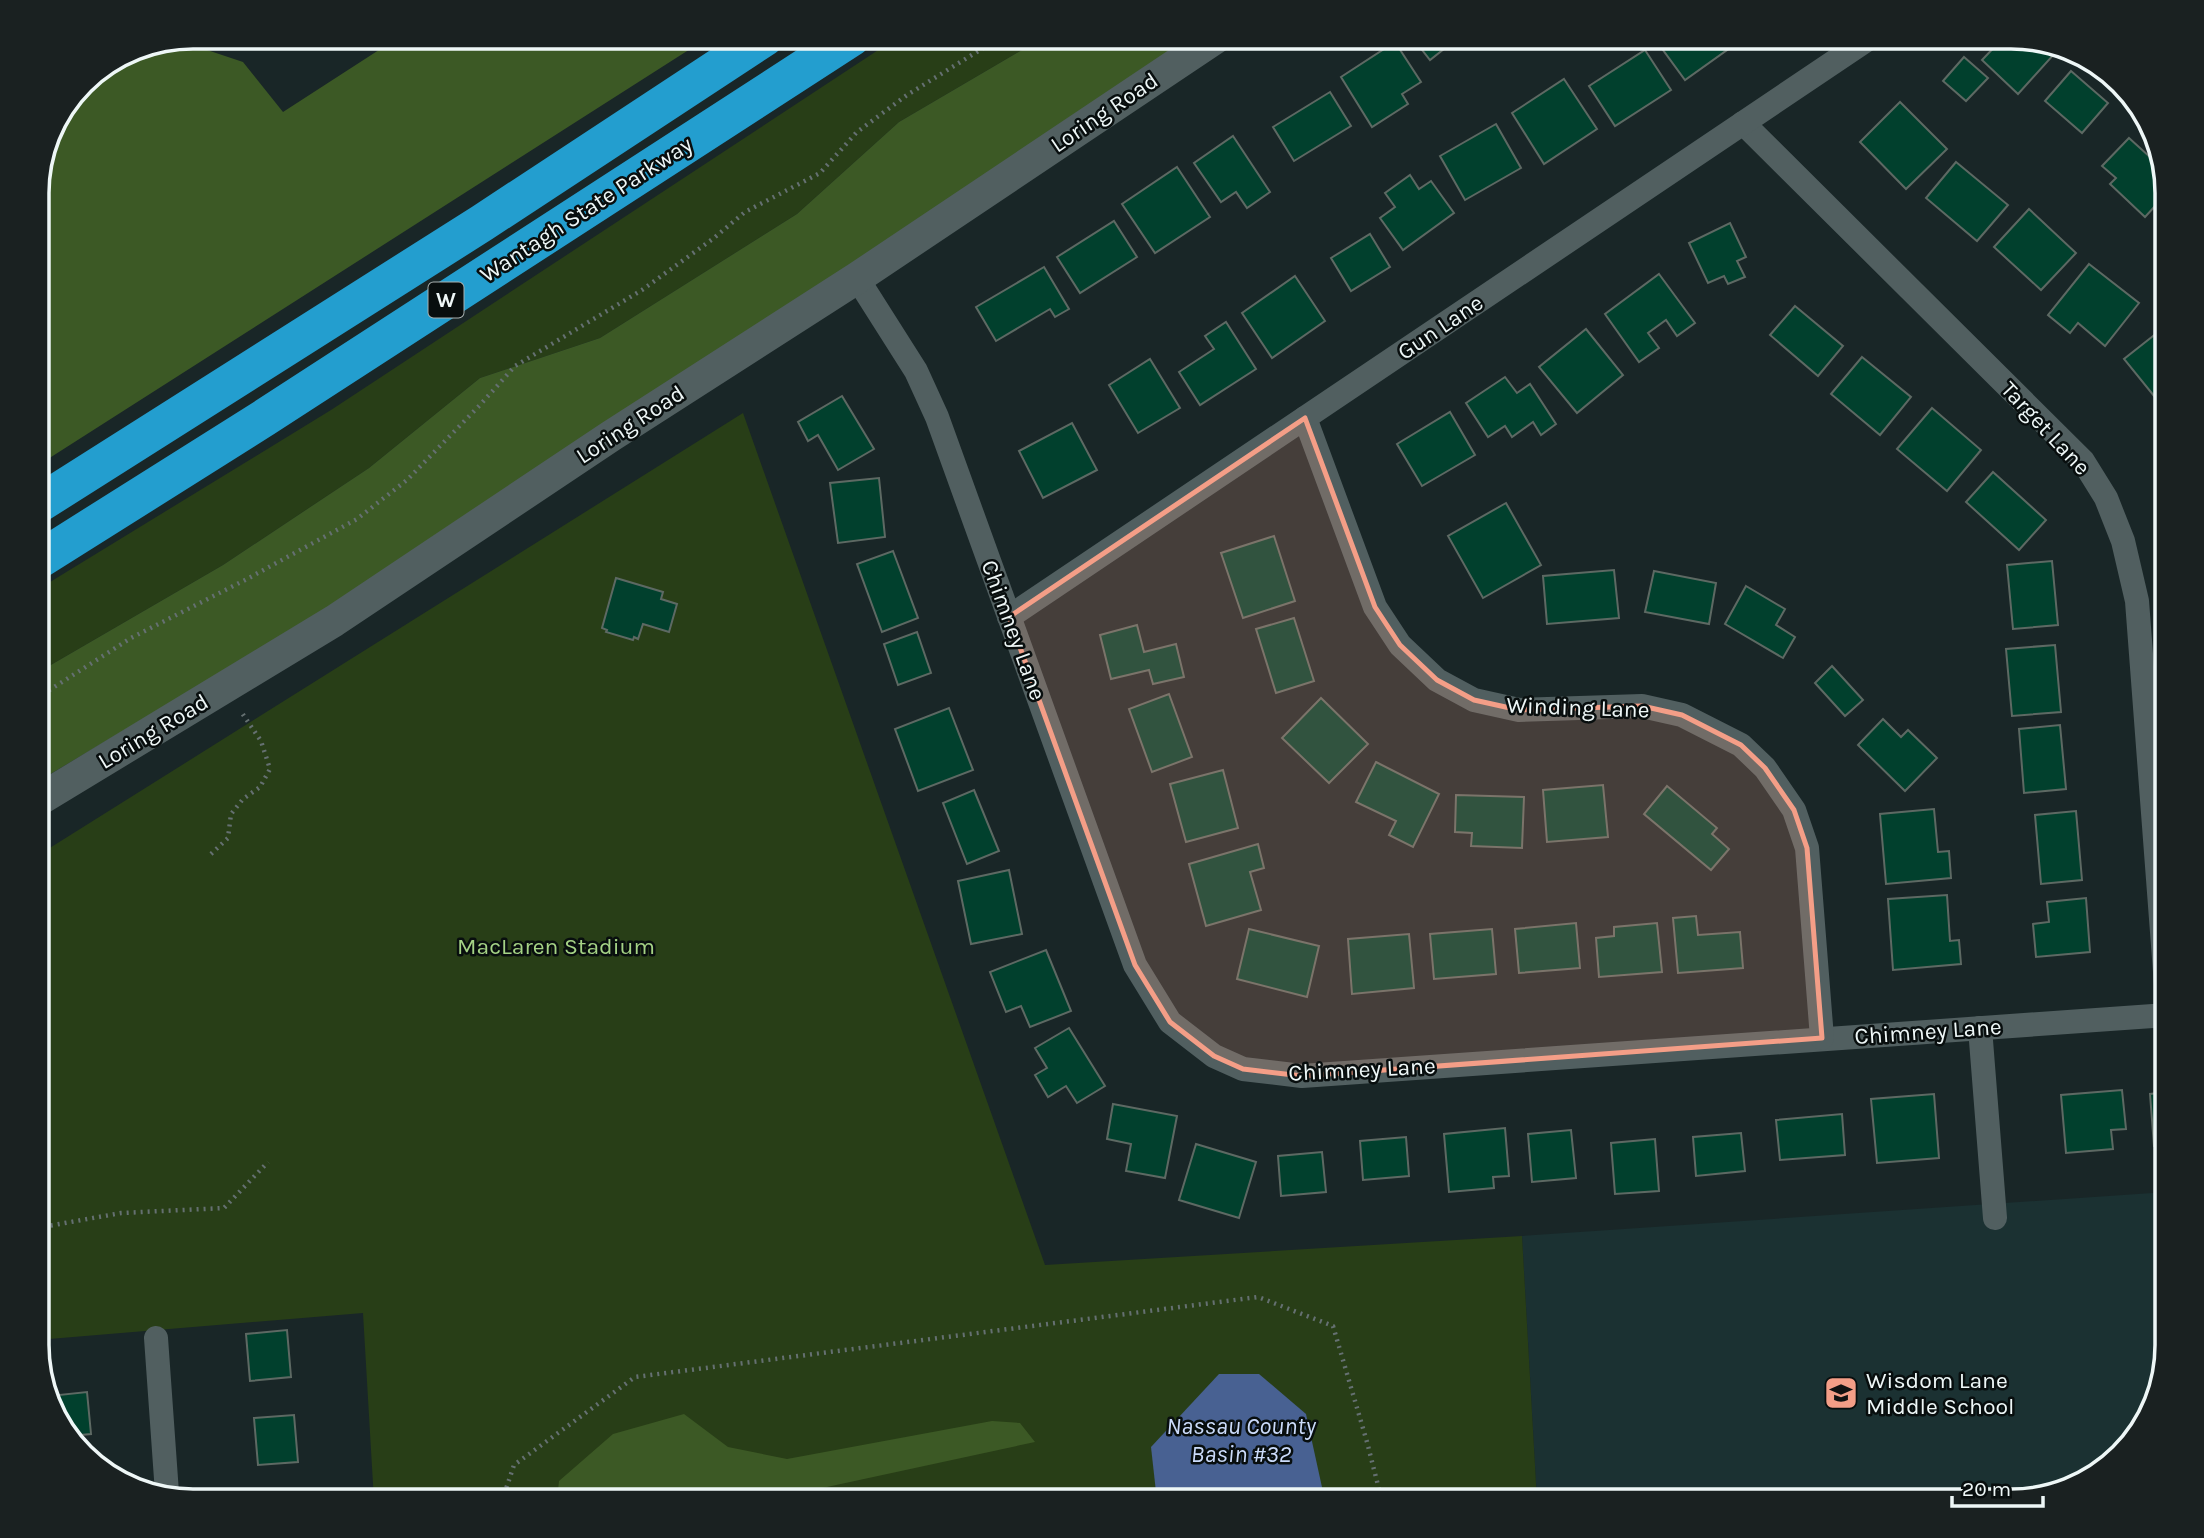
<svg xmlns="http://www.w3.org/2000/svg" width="2204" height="1538" viewBox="0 0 2204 1538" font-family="Karla,sans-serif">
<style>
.built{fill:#1b3132}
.green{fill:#283e17}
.forest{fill:#3c5925}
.water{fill:#486192}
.building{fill:#01402d;stroke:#5d6963;stroke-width:2}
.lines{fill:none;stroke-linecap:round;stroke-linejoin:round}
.path{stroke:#657071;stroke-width:4.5;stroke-dasharray:2 5;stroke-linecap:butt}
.minor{stroke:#515f60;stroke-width:24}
.tertiary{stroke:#515f60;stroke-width:32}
.motorway{stroke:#239ecf;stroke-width:38}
.marked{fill:#f49e87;fill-opacity:0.2;stroke:#f49e87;stroke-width:5;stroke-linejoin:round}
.labels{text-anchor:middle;stroke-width:5;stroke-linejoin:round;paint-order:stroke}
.shield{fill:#080e0e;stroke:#a9b1b1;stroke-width:2}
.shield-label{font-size:21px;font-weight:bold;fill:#eef7f7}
.street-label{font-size:23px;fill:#eef7f7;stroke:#080e0e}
.park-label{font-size:23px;fill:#a5d385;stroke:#080e0e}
.poi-label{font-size:23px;fill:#eef7f7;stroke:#080e0e;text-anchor:start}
.water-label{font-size:24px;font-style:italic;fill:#cbdbfa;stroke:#080e0e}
.rim{fill:none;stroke:#eef7f7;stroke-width:3.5}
</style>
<rect width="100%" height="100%" fill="#192627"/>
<polygon class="built" points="2167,1192 2167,1345 2135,1440 2080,1485 2011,1501 1537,1501 1522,1236"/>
<g class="green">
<polygon points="898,37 1044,37 899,122 797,214 600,338 480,378 369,468 223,565 37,673 37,590 331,410"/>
<polygon points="743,413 1045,1265 1522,1236 1537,1501 374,1501 363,1313 37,1340 37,856"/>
</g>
<g class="forest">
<polygon points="399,37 709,37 37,466 37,182 53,124 90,76 134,48 177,40 243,62 283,112"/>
<polygon points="1044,37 1194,37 332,607 37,782 37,673 223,565 369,468 480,378 600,338 797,214 899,122"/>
<polygon points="684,1414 728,1447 787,1459 992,1421 1020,1423 1035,1442 762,1501 557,1501 559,1481 613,1434"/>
</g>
<polygon class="water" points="1219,1374 1259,1374 1306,1414 1325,1501 1157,1501 1151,1447"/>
<g class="building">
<polygon points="1412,37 1459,37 1430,60"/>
<polygon points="1659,37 1738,37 1741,40 1685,80 1655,39"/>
<polygon points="2004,37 2011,37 2056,52 2018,94 1982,60"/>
<polygon points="1395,42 1421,82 1402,94 1408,104 1372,127 1341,77"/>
<polygon points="1645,50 1671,90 1615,126 1589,86"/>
<polygon points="1964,57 1988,78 1966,101 1943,81"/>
<polygon points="2071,71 2108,103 2082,133 2045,101"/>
<polygon points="1564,79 1597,129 1544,164 1512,113"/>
<polygon points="1330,92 1351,126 1294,161 1273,127"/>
<polygon points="1900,102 1947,149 1906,189 1860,142"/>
<polygon points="1496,124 1521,168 1465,200 1440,156"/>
<polygon points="1233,136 1270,192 1247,208 1236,192 1221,202 1194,163"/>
<polygon points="2129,138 2161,167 2167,193 2145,217 2110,184 2116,178 2102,166"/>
<polygon points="1956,162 2008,205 1977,241 1926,198"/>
<polygon points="1177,167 1210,217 1155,253 1122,204"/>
<polygon points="1410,175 1419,189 1431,181 1454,213 1403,250 1380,218 1395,207 1385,193"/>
<polygon points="2029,209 2076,253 2041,290 1994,247"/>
<polygon points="1114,221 1137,257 1080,293 1057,257"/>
<polygon points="1730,223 1746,257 1737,261 1745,277 1728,284 1724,276 1708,283 1689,243"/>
<polygon points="1370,234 1390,267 1351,291 1331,258"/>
<polygon points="2089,264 2139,303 2105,346 2078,323 2070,333 2048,315"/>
<polygon points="1044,267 1069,309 1055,317 1050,309 996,341 976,307"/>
<polygon points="1659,274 1695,323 1677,336 1666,320 1648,333 1659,348 1639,362 1605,314"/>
<polygon points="1295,276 1325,321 1272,358 1242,313"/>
<polygon points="1795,306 1843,346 1818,376 1770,335"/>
<polygon points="1226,322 1256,369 1200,405 1179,372 1214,349 1205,336"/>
<polygon points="2167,325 2167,404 2163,407 2124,359"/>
<polygon points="1586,329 1623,375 1577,413 1539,367"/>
<polygon points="1862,357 1911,397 1880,435 1831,394"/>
<polygon points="1150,359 1180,408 1138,433 1109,385"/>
<polygon points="1505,377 1517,393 1530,384 1556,424 1541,435 1533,422 1512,437 1505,426 1488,437 1466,403"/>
<polygon points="842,396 874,449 838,470 818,435 808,441 798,422"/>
<polygon points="1932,408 1981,450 1947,491 1897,449"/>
<polygon points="1450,412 1475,455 1422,486 1397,444"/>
<polygon points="1072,423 1097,470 1043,498 1019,451"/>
<polygon points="1993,472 2046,520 2019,550 1966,502"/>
<polygon points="879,478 885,537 838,543 830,483"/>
<polygon points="1506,503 1541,565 1483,598 1448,536"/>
<polygon points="1274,536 1295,601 1243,618 1221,553"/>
<polygon points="893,551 918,618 882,632 857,564"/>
<polygon points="2052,561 2058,625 2013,629 2007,565"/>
<polygon points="1614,570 1619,618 1547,624 1543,576"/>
<polygon points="1654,571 1716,583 1709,624 1645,612"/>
<polygon points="616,578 663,592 661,599 677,604 669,632 643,624 638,639 634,637 633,640 606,632 607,630 602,628"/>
<polygon points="1746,586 1785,609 1776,625 1795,637 1783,658 1725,624"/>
<polygon points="1294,618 1314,681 1276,693 1256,629"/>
<polygon points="1137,625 1144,652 1176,644 1184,677 1153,684 1149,670 1111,679 1100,635"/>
<polygon points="917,632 931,673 898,685 884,644"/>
<polygon points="2055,645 2061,712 2012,716 2006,649"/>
<polygon points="1832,666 1863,700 1845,716 1815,683"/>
<polygon points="1169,694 1192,757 1152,772 1129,709"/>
<polygon points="1321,698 1368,744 1329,783 1282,738"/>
<polygon points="949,708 973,770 918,791 895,729"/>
<polygon points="1883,719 1901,737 1908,730 1937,758 1905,791 1858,745"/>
<polygon points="2060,725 2066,789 2024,793 2019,729"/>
<polygon points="1376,762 1439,794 1413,847 1389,835 1396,821 1356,802"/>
<polygon points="1223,770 1238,828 1186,842 1170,784"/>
<polygon points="1603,785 1608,837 1547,842 1543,790"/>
<polygon points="1667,786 1717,828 1712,834 1729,849 1711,870 1644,814"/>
<polygon points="974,790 999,851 967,864 943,803"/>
<polygon points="1456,795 1524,797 1522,848 1471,846 1472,833 1455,832"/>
<polygon points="1934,809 1938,852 1949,851 1951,878 1886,884 1880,814"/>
<polygon points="2076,811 2082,880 2041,884 2035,815"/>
<polygon points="1258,844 1264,868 1250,872 1261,910 1206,926 1189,864"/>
<polygon points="1009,870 1022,934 971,944 958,881"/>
<polygon points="1947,895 1950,941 1959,940 1961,964 1893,970 1888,899"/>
<polygon points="2086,898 2090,952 2036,957 2033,924 2049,922 2047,902"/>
<polygon points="1696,916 1698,935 1740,932 1743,968 1678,973 1673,918"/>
<polygon points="1576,923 1580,968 1519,973 1515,929"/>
<polygon points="1657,923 1662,972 1599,977 1596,938 1614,936 1614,927"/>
<polygon points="1249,929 1319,946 1307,997 1237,979"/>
<polygon points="1492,929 1496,974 1434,979 1430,934"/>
<polygon points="1409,934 1414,988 1352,994 1348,939"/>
<polygon points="1046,950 1071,1011 1030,1027 1021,1006 1006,1012 990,972"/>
<polygon points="1069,1028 1105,1086 1077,1103 1066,1086 1048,1097 1035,1075 1047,1068 1035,1048"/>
<polygon points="2122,1090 2126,1129 2111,1130 2113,1149 2066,1153 2061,1095"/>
<polygon points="2167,1092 2167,1145 2154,1146 2150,1094"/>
<polygon points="1934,1094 1939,1158 1877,1163 1871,1099"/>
<polygon points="1113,1104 1177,1116 1165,1178 1126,1171 1131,1144 1107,1139"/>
<polygon points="1842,1114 1845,1155 1780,1160 1776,1120"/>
<polygon points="1505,1128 1509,1176 1493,1177 1494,1188 1449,1192 1444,1134"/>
<polygon points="1571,1130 1576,1178 1532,1182 1528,1134"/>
<polygon points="1741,1133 1745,1171 1696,1176 1693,1137"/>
<polygon points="1406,1137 1409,1176 1363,1180 1360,1141"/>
<polygon points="1655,1139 1659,1191 1615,1194 1611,1143"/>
<polygon points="1196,1144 1256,1162 1239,1218 1179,1200"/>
<polygon points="1322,1152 1326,1192 1281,1196 1278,1156"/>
<polygon points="287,1330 291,1377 250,1381 246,1334"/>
<polygon points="87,1392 91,1434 69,1436 57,1423 49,1396"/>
<polygon points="294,1415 298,1462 258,1465 254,1418"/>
</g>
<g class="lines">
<g class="path">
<polyline points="37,698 131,638 247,579 357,519 407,480 480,405 515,366 642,290 714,238 745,212 820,173 857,132 907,95 1001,37"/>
<polyline points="211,854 228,838 231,814 243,799 260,787 270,769 261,741 242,713"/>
<polyline points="37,1228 121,1213 224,1208 268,1162"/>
<polyline points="502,1501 514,1465 635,1377 1258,1297 1333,1326 1367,1442 1382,1501"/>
</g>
<g class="minor">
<polyline points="1743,123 2083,461 2106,498 2123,541 2137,601 2167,998"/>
<polyline points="857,278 916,371 937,417 1135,965 1170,1022 1214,1056 1243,1069 1302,1076 2167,1015"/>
<polyline points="1305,418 1375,607 1400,645 1437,680 1474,700 1519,710 1642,706 1682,715 1741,745 1765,768 1794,810 1807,848 1822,1038"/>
<polyline points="1009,617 1871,37"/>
<polyline points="1980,1028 1995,1218"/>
<polyline points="156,1338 167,1493"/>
</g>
<polyline class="tertiary" points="37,801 334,621 611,436 857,278 1217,37"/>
<g class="motorway">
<polyline points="37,505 482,223 765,37"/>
<polyline points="37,561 264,418 852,37"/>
</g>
</g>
<path class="marked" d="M 1305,418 L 1375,607 L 1400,645 L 1437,680 L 1474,700 L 1519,710 L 1642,706 L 1682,715 L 1741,745 L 1765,768 L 1794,810 L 1807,848 L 1822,1038 L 1302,1076 L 1243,1069 L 1214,1056 L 1170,1022 L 1135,965 L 1009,617 Z"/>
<defs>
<symbol id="school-square" viewBox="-11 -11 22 22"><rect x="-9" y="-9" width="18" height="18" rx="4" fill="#f49e87" stroke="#080e0e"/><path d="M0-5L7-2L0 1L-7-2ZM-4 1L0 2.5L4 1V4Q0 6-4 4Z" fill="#111"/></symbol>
</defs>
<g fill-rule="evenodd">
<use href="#school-square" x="1822" y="1374" width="38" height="38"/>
</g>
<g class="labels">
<rect class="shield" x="428.5" y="282.5" width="35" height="35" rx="5"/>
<g class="shield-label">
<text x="446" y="307">W</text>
</g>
<g class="street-label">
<text transform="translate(1104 112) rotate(-34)" y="8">Loring Road</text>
<text transform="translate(586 209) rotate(-33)" y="8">Wantagh State Parkway</text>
<text transform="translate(1440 327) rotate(-34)" y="8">Gun Lane</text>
<text transform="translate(630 424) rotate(-33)" y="8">Loring Road</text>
<text transform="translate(2046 428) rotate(47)" y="8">Target Lane</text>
<text transform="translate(1014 630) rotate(70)" y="8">Chimney Lane</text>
<text transform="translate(1578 707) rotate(2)" y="8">Winding Lane</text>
<text transform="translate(153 731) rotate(-31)" y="8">Loring Road</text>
<text transform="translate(1928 1031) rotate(-4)" y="8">Chimney Lane</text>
<text transform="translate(1362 1069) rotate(-3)" y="8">Chimney Lane</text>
</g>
<g class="park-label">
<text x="556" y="954">MacLaren Stadium</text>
</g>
<g class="poi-label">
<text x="1866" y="1388">Wisdom Lane<tspan x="1866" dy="26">Middle School</tspan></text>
</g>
<g class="water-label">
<text x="1241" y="1434">Nassau County<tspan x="1241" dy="28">Basin #32</tspan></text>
</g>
</g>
<path d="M0 0H2204V1538H0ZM193 49H2011A144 144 0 0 1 2155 193V1345A144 144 0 0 1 2011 1489H193A144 144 0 0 1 49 1345V193A144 144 0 0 1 193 49Z" fill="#1a2121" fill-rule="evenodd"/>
<path class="rim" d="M193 49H2011A144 144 0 0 1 2155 193V1345A144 144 0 0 1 2011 1489H193A144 144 0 0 1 49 1345V193A144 144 0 0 1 193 49Z"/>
<path d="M1952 1496v10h91v-10" fill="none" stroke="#eef7f7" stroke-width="3.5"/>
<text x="1962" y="1496" font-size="21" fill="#eef7f7" stroke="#080e0e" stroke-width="5" paint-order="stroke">20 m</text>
</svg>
